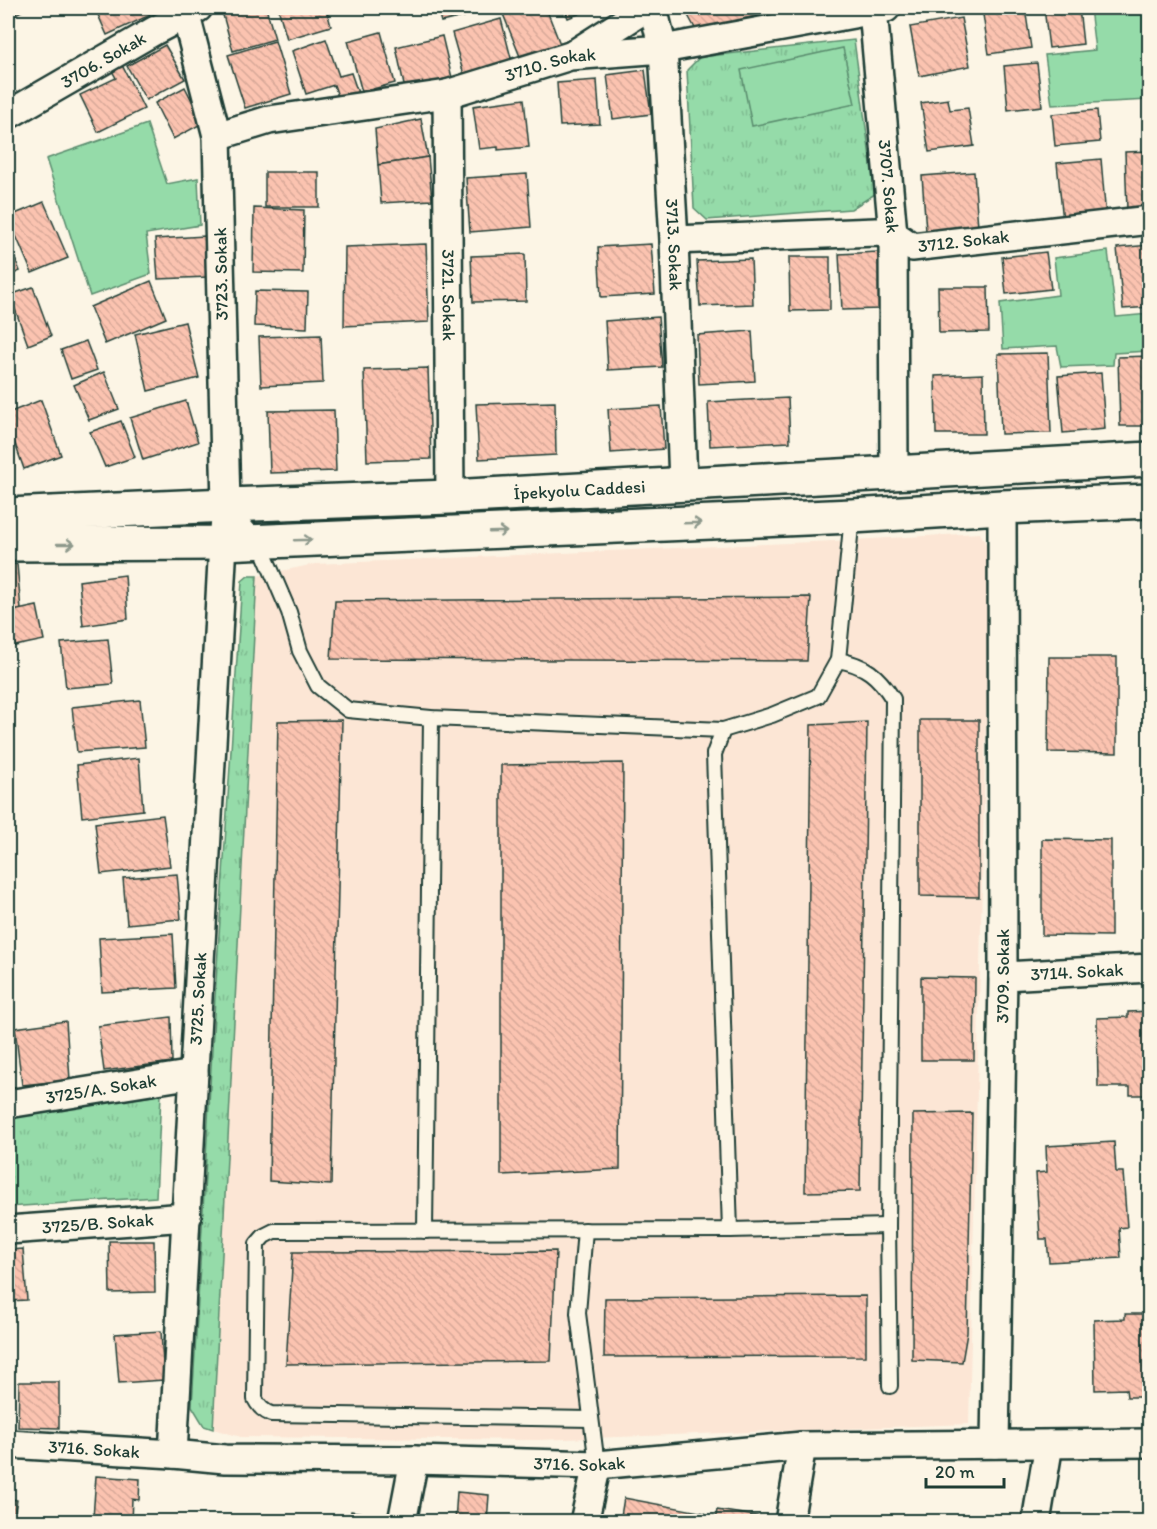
<svg xmlns="http://www.w3.org/2000/svg" width="1157" height="1529" viewBox="0 0 1157 1529" font-family="Itim,sans-serif">
<style>
.built{fill:#fce6d5}
.grass{fill:url(#grass-tufts);stroke:#5a8c6e;stroke-width:1.5}
.garden{fill:#95dba9;stroke:#5a8c6e;stroke-width:1.5}
.building{fill:url(#building-back-hatch);stroke:#1f3d34;stroke-width:1.5}
.lines{fill:none;stroke-linecap:round;stroke-linejoin:round}
.service-casing{stroke:#1f3d34;stroke-width:18}
.minor-casing{stroke:#1f3d34;stroke-width:32}
.tertiary-casing{stroke:#1f3d34;stroke-width:38}
.service{stroke:#fcf5e5;stroke-width:14}
.minor{stroke:#fcf5e5;stroke-width:27}
.tertiary{stroke:#fcf5e5;stroke-width:33}
.oneway{stroke:#8e998c}
.labels{text-anchor:middle;stroke-width:4.5;stroke-linejoin:round;paint-order:stroke}
.street-label{font-size:18px;fill:#1f3d34;stroke:#fcf5e5}
</style>
<defs>
<pattern id="grass-tufts" width="24" height="20" patternUnits="userSpaceOnUse" patternTransform="scale(1.5)"><rect width="24" height="20" fill="#95dba9"/><path d="M3 7l-1-3M5 7V3M7 7l1-3M15 17l-1-3M17 17v-4M19 17l1-3" fill="none" stroke="#80bd92"/></pattern>
<pattern id="building-back-hatch" width="6" height="6" patternUnits="userSpaceOnUse" patternTransform="scale(1.5)"><rect width="6" height="6" fill="#fbc3b0"/><path d="M-1 5l2 2M0 0l6 6M5-1l2 2" fill="none" stroke="#d7a898"/></pattern>
</defs>
<rect width="100%" height="100%" fill="#fcf5e5"/>
<filter id="ink" filterUnits="userSpaceOnUse"><feTurbulence type="fractalNoise" baseFrequency=".0167" numOctaves="2"/><feDisplacementMap in="SourceGraphic" scale="12" xChannelSelector="R" yChannelSelector="G"/><feConvolveMatrix kernelMatrix="1 2 1 2 8 2 1 2 1" color-interpolation-filters="sRGB"/></filter>
<g filter="url(#ink)">
<polygon class="built" points="980,533 990,551 969,1424 538,1440 241,1437 213,1429 257,576 315,564 834,541"/>
<g class="grass">
<polygon points="854,40 875,194 851,209 707,220 694,208 687,70 700,57"/>
<polygon points="248,576 257,576 213,1429 204,1426 192,1406 215,997 242,581"/>
<polygon points="161,1095 156,1197 8,1207 8,1115"/>
</g>
<g class="garden">
<polygon points="1090,8 1149,8 1149,100 1052,105 1045,55 1095,50"/>
<polygon points="843,48 855,104 752,126 741,70"/>
<polygon points="147,124 167,184 198,178 200,225 146,234 151,274 90,296 46,159"/>
<polygon points="1108,251 1116,317 1149,314 1149,351 1114,353 1113,365 1061,367 1057,346 1003,349 1000,303 1058,295 1054,258"/>
</g>
<g class="building">
<polygon points="8,8 27,8 8,18"/>
<polygon points="95,8 147,8 150,15 107,35"/>
<polygon points="221,8 266,8 275,39 233,51"/>
<polygon points="278,8 326,8 331,26 287,39"/>
<polygon points="437,8 474,8 475,14 441,22"/>
<polygon points="520,8 546,8 560,44 521,59 503,14"/>
<polygon points="564,8 594,8 568,18"/>
<polygon points="687,8 767,8 768,13 696,30 685,10"/>
<polygon points="982,8 1025,8 1031,48 989,54"/>
<polygon points="1044,8 1079,8 1083,44 1049,48"/>
<polygon points="961,18 970,66 919,76 910,27"/>
<polygon points="501,19 512,62 464,75 452,33"/>
<polygon points="381,32 395,83 362,92 348,41"/>
<polygon points="442,36 452,78 405,90 396,47"/>
<polygon points="326,39 339,76 351,73 358,93 339,99 334,85 306,94 292,51"/>
<polygon points="275,41 291,94 245,108 228,55"/>
<polygon points="165,45 185,79 146,100 127,66"/>
<polygon points="121,63 144,109 98,132 80,95 116,78 111,69"/>
<polygon points="1037,63 1042,106 1008,110 1004,66"/>
<polygon points="645,70 651,114 613,119 607,75"/>
<polygon points="597,80 600,124 560,126 557,83"/>
<polygon points="185,87 203,123 173,139 155,103"/>
<polygon points="524,99 529,147 498,150 498,147 479,149 473,106"/>
<polygon points="948,99 950,110 968,108 974,146 929,152 921,103"/>
<polygon points="1097,110 1100,142 1055,146 1052,114"/>
<polygon points="421,119 428,157 378,165 375,129"/>
<polygon points="1150,151 1150,210 1127,210 1125,152"/>
<polygon points="428,157 432,200 381,203 378,165"/>
<polygon points="1101,159 1106,218 1063,221 1057,163"/>
<rect x="265" y="172" width="54" height="35"/>
<polygon points="974,172 978,227 926,231 922,176"/>
<polygon points="527,174 531,227 470,232 466,178"/>
<polygon points="44,202 68,258 32,273 8,217"/>
<polygon points="254,208 304,210 303,273 253,272"/>
<polygon points="205,236 208,277 158,279 155,239"/>
<polygon points="8,241 20,271 8,276"/>
<polygon points="426,244 429,322 344,326 345,247"/>
<polygon points="651,244 655,294 601,297 598,247"/>
<polygon points="1150,245 1150,307 1123,309 1117,248"/>
<polygon points="878,252 881,309 842,310 839,254"/>
<polygon points="1046,252 1051,289 1006,294 1002,257"/>
<polygon points="525,254 526,301 473,302 471,256"/>
<polygon points="789,257 830,257 830,310 790,311"/>
<polygon points="751,259 753,304 700,306 697,261"/>
<polygon points="151,281 166,318 105,344 90,307"/>
<polygon points="33,287 51,336 28,345 10,295"/>
<polygon points="938,287 988,287 989,332 939,333"/>
<polygon points="255,291 308,292 307,328 254,326"/>
<polygon points="658,317 662,367 608,370 605,321"/>
<polygon points="185,322 199,378 148,391 135,334"/>
<polygon points="752,331 755,381 699,384 697,335"/>
<polygon points="321,335 323,383 261,386 259,337"/>
<polygon points="86,341 97,370 71,379 61,350"/>
<polygon points="1048,353 1051,433 1001,434 998,354"/>
<polygon points="1150,356 1150,426 1120,426 1118,357"/>
<polygon points="428,368 431,459 367,461 364,370"/>
<polygon points="104,372 119,409 89,420 74,385"/>
<polygon points="1101,373 1105,429 1063,433 1058,376"/>
<polygon points="983,374 984,434 936,434 935,376"/>
<polygon points="788,398 790,442 710,446 708,402"/>
<polygon points="41,400 61,455 24,469 8,424 8,413"/>
<polygon points="186,401 198,442 143,460 130,418"/>
<polygon points="555,402 556,455 479,459 476,404"/>
<polygon points="661,406 664,449 611,453 608,409"/>
<polygon points="334,410 336,471 270,473 268,411"/>
<polygon points="121,421 135,457 105,467 90,432"/>
<polygon points="17,564 21,610 8,612 8,565"/>
<polygon points="125,575 128,619 83,626 79,581"/>
<polygon points="811,597 807,661 331,659 335,601"/>
<polygon points="37,606 44,640 15,646 8,612"/>
<polygon points="108,639 113,684 66,688 61,643"/>
<polygon points="1049,657 1117,657 1117,753 1048,752"/>
<polygon points="140,700 145,747 77,752 72,707"/>
<polygon points="342,720 331,1185 269,1181 278,721"/>
<polygon points="920,720 979,720 979,897 920,896"/>
<polygon points="867,722 860,1191 805,1192 811,725"/>
<polygon points="139,758 143,810 82,817 77,765"/>
<polygon points="623,763 620,1169 501,1175 501,765"/>
<polygon points="163,815 170,866 101,874 95,823"/>
<polygon points="1042,839 1111,840 1111,936 1042,935"/>
<polygon points="177,874 181,919 127,924 123,878"/>
<polygon points="173,934 176,988 102,992 99,938"/>
<polygon points="921,977 975,978 974,1060 921,1060"/>
<polygon points="1150,1011 1150,1095 1130,1095 1130,1087 1098,1087 1097,1018 1128,1017 1128,1012"/>
<polygon points="171,1017 172,1062 104,1071 98,1026"/>
<polygon points="66,1021 70,1080 22,1085 15,1028"/>
<polygon points="972,1113 967,1333 962,1362 912,1360 913,1114"/>
<polygon points="1114,1142 1116,1172 1123,1172 1127,1227 1119,1228 1121,1258 1049,1262 1047,1239 1040,1239 1036,1173 1047,1172 1046,1146"/>
<polygon points="109,1241 154,1241 155,1292 110,1293"/>
<polygon points="23,1249 27,1300 8,1301 8,1250"/>
<polygon points="556,1251 551,1361 286,1364 293,1252"/>
<polygon points="866,1296 866,1356 604,1357 605,1298"/>
<polygon points="1125,1314 1150,1314 1150,1397 1127,1397 1126,1389 1095,1390 1094,1320 1125,1319"/>
<polygon points="161,1331 164,1380 119,1383 115,1334"/>
<polygon points="19,1382 59,1382 59,1428 18,1427"/>
<polygon points="96,1476 140,1479 139,1500 132,1499 131,1521 93,1518"/>
<polygon points="457,1492 489,1495 487,1522 455,1522"/>
<polygon points="8,1498 17,1500 13,1522 8,1522"/>
<polygon points="624,1498 705,1513 704,1522 620,1522"/>
<polygon points="717,1510 762,1517 762,1522 715,1522"/>
<polygon points="351,1511 387,1517 386,1522 350,1522"/>
</g>
<g class="lines">
<defs>
<g id="service">
<polyline points="230,508 259,542 289,612 300,651 318,686 348,710 431,718 723,730"/>
<path d="M 838,660 C 865,665 878,675 893,699 L 888,1226 L 890,1386"/>
<polyline points="585,1230 578,1313 597,1465"/>
<polyline points="730,1230 888,1226"/>
<polyline points="425,1231 431,718"/>
<path d="M 591,1419 L 271,1414 C 263,1411 259,1407 255,1399 L 257,1244 L 264,1236 L 274,1231 L 730,1230 L 714,754 L 723,730 L 772,715 L 818,696 L 838,660 L 852,516"/>
</g>
<g id="minor">
<path id="s1" d="M 653,8 L 663,49 L 674,240 L 683,483"/>
<path id="s2" d="M 873,10 L 893,234 L 894,472"/>
<polyline points="574,54 646,8"/>
<path id="s3" d="M 447,94 L 450,497"/>
<path id="s4" d="M 8,115 L 154,31 L 198,8"/>
<path id="s5" d="M 217,136 L 269,120 L 447,94 L 570,56 L 663,49 L 886,8"/>
<path id="s6" d="M 674,240 L 876,232 L 893,234 L 912,247 L 1150,220"/>
<path id="s7" d="M 1003,976 L 1150,968"/>
<path id="s8" d="M 8,1104 L 194,1074"/>
<path id="s9" d="M 8,1230 L 187,1217"/>
<path id="s10" d="M 8,1444 L 173,1454 L 225,1459 L 414,1460 L 597,1465 L 802,1446 L 1150,1443"/>
<path id="s11" d="M 995,1444 L 1003,976 L 1002,507"/>
<path id="s12" d="M 173,1454 L 223,543 L 226,505 L 217,136 L 184,8"/>
<polyline points="402,1522 414,1460"/>
<polyline points="584,1522 597,1465"/>
<polyline points="789,1522 802,1446"/>
<polyline points="1036,1522 1049,1444"/>
</g>
<g id="tertiary">
<path id="s13" d="M 8,515 L 226,505 L 450,497 L 1150,459"/>
<polyline points="8,544 223,543 852,516 1002,507 1150,501"/>
</g>
</defs>
<use href="#service" class="service-casing"/>
<use href="#minor" class="minor-casing"/>
<use href="#tertiary" class="tertiary-casing"/>
<use href="#service" class="service"/>
<use href="#minor" class="minor"/>
<use href="#tertiary" class="tertiary"/>
</g>
<defs><path id="oneway-shaft" d="M-6 0H5M1.5-3L5.5 0L1.5 3" fill="none" stroke-width="1.6" stroke-linecap="round" stroke-linejoin="round" transform="scale(1.5)"/></defs>
<g class="oneway">
<use href="#oneway-shaft" transform="translate(693 523) rotate(-2)"/>
<use href="#oneway-shaft" transform="translate(498 532) rotate(-2)"/>
<use href="#oneway-shaft" transform="translate(303 540) rotate(-2)"/>
<use href="#oneway-shaft" transform="translate(66 544)"/>
</g>
</g>
<g class="labels">
<g class="street-label">
<text dy="6" stroke="none"><textPath href="#s4" startOffset="110">3706. Sokak</textPath></text>
<text dy="6" stroke="none"><textPath href="#s5" startOffset="342">3710. Sokak</textPath></text>
<text dy="6" stroke="none"><textPath href="#s2" startOffset="177">3707. Sokak</textPath></text>
<text dy="6" stroke="none"><textPath href="#s6" startOffset="294">3712. Sokak</textPath></text>
<text dy="6" stroke="none"><textPath href="#s1" startOffset="238">3713. Sokak</textPath></text>
<text transform="translate(221 274) rotate(-91)" y="6">3723. Sokak</text>
<text dy="6" stroke="none"><textPath href="#s3" startOffset="201">3721. Sokak</textPath></text>
<text dy="6" stroke="none"><textPath href="#s13" startOffset="572">İpekyolu Caddesi</textPath></text>
<text dy="6" stroke="none"><textPath href="#s7" startOffset="74">3714. Sokak</textPath></text>
<text dy="6" stroke="none"><textPath href="#s11" startOffset="468">3709. Sokak</textPath></text>
<text dy="6" stroke="none"><textPath href="#s12" startOffset="456">3725. Sokak</textPath></text>
<text dy="6" stroke="none"><textPath href="#s8" startOffset="94">3725/A. Sokak</textPath></text>
<text dy="6" stroke="none"><textPath href="#s9" startOffset="90">3725/B. Sokak</textPath></text>
<text dy="6" stroke="none"><textPath href="#s10" startOffset="86">3716. Sokak</textPath></text>
<text dy="6" stroke="none"><textPath href="#s10" startOffset="572">3716. Sokak</textPath></text>
</g>
</g>
<rect width="1157" height="1529" fill="none" stroke="#fcf5e5" stroke-width="30"/>
<rect x="15" y="15" width="1127" height="1499" fill="none" stroke="#1f3d34" stroke-width="2" filter="url(#ink)"/>
<path d="M926 1478v9h78v-9" fill="none" stroke="#1f3d34" stroke-width="3"/>
<text x="935" y="1478" font-size="18" fill="#1f3d34" stroke="#fcf5e5" stroke-width="4.5" paint-order="stroke">20 m</text>
</svg>
